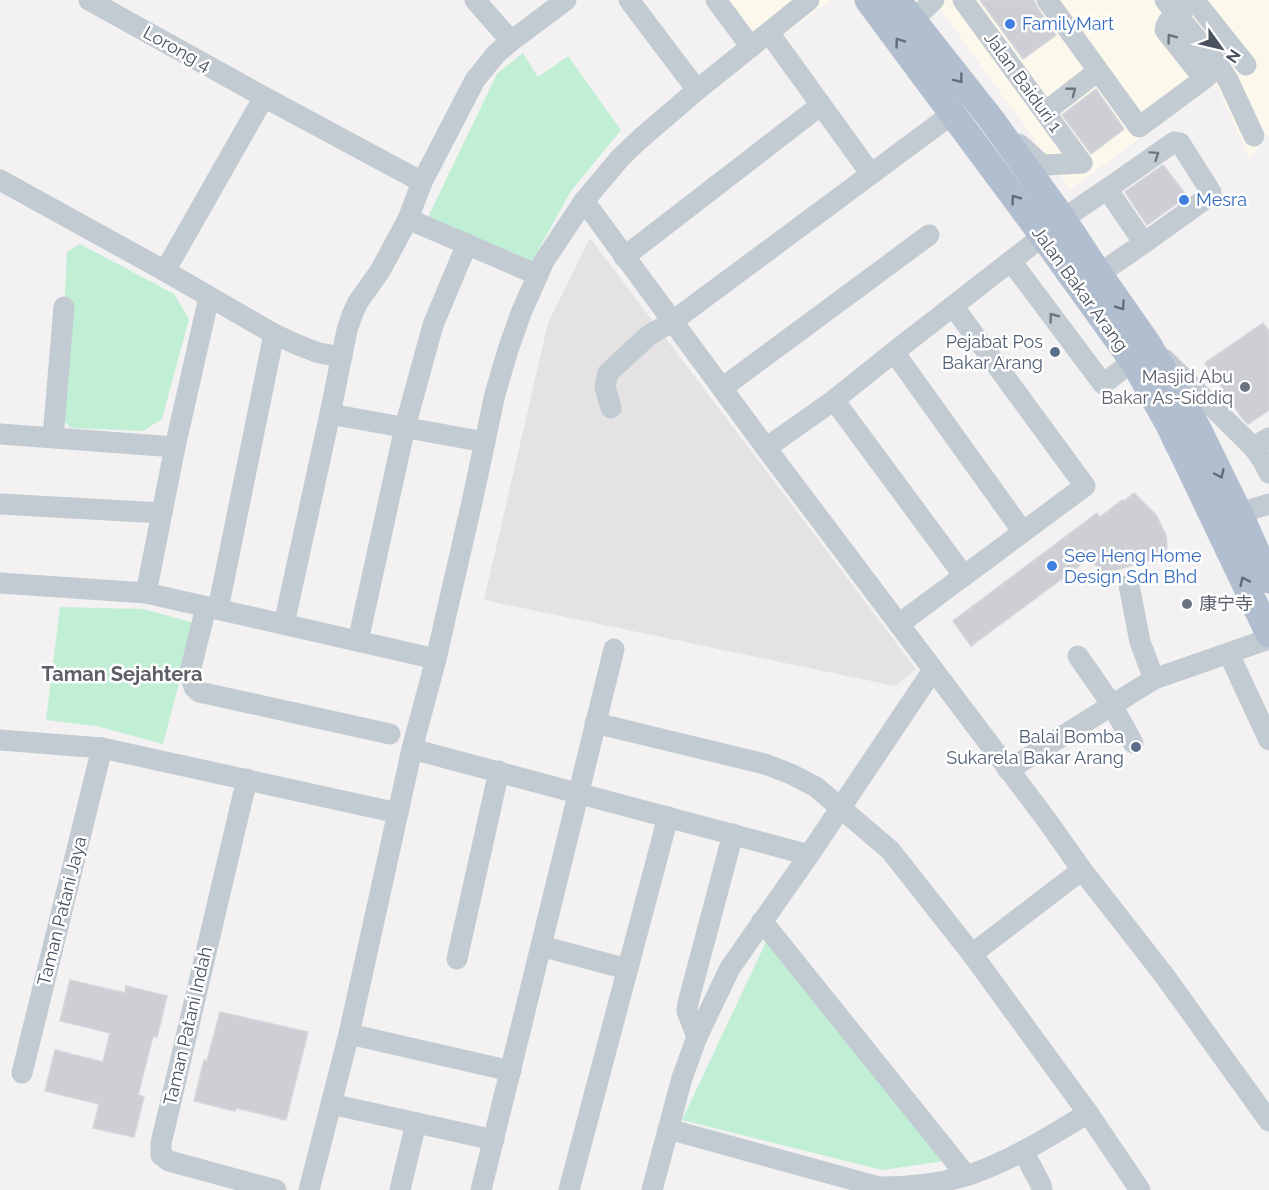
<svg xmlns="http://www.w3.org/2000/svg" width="1269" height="1190" viewBox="0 0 1269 1190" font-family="Raleway,'Noto Sans SC',sans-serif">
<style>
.commercial{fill:#fcf9ec}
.education{fill:#e4e2e3}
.green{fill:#c1efd6}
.building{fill:#cecfd5;stroke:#d5d6dc;stroke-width:1.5}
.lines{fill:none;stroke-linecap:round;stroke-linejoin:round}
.minor{stroke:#c2cad2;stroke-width:21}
.major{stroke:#b1becf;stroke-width:27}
.oneway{stroke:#6d7681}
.oneway2{stroke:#636d7a}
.shop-dot{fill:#3f7fe0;stroke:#fff;stroke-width:2}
.service-dot{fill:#5c6f8a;stroke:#fff;stroke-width:2}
.worship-dot{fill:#6b7280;stroke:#fff;stroke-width:2}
.labels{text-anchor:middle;stroke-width:5;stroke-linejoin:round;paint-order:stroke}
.shop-label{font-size:18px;fill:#366cbe;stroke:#fff;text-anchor:start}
.street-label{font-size:18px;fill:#49525e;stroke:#fff}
.service-label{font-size:18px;fill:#4e5e75;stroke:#fff;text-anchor:end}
.worship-label{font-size:18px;fill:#5b616d;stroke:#fff;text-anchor:end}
.neighbourhood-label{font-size:20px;font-weight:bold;fill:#5d6066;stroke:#fff}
</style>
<rect width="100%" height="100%" fill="#f3f1f1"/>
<g class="commercial">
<polygon points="714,0 831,0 755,55"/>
<polygon points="934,0 1269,0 1269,134 1250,159 1216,84 1070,189"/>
</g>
<polygon class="education" points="590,238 916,669 895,686 484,600 548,323"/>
<g class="green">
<polygon points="523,53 538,77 568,56 621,130 571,191 532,261 428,217 497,74"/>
<polygon points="80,244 174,294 189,319 162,419 143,431 71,428 59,416 67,252"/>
<polygon points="60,607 143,609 195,623 163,744 96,726 46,720"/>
<polygon points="766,942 945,1161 882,1170 682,1120"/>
</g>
<g class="building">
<polygon points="980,0 1034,0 1037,7 1056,35 1023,59"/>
<polygon points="1096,89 1124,129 1091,154 1062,115"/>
<polygon points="1163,165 1187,196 1147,225 1125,192"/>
<polygon points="1263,323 1269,331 1269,410 1248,424 1242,418 1205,363"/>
<polygon points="1134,493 1156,515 1166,535 1167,547 1165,556 1102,574 1090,558 971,646 953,621 1097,513 1100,517 1122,500 1124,501"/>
<polygon points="70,980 125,993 126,986 167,996 157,1037 153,1036 138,1095 144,1097 134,1137 93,1128 99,1104 45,1091 55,1050 103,1062 110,1033 60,1021"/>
<polygon points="220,1012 308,1032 286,1120 236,1108 235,1111 194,1101 204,1060 207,1061"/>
</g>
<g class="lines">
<g class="minor">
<polyline points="89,0 264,97 422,182"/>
<polyline points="475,0 511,41"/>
<polyline points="629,0 697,90"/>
<polyline points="716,0 751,47"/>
<polyline points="963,0 1082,163"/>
<polyline points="1047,0 1139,127 1204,79"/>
<polyline points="1165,0 1219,66 1228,80 1254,136"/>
<polyline points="913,20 934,0"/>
<polyline points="769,33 871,174"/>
<path d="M 1219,66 L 1204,79 L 1165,30 C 1166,17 1185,8 1195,1 L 1246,65"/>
<polyline points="1045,112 1098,71"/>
<polyline points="1019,144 1040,163 1045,165 1082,163"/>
<polyline points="0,180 165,271 274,334 298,345 319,353 342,357"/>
<polyline points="1107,189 1174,142 1180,143 1211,192 1211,195 1144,243"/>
<polyline points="584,201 766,448 1046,819 1082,870 1164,975 1269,1121"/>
<polyline points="408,219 538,275"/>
<polyline points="1063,219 1107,189 1144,243 1099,274"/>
<polyline points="624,257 821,105"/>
<polyline points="1011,261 1103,384 1133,361"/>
<polyline points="165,271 264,97"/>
<polyline points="894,352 1023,532"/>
<polyline points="1164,359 1253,447 1269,438"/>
<polyline points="722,388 929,235"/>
<polyline points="834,400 964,576"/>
<polyline points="611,408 605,387 608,373 648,336 673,321 952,114"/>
<polyline points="330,414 485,442"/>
<polyline points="0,434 175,447"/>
<polyline points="53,437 64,307"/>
<polyline points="1253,447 1263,461 1269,473"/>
<polyline points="766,448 834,400 894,352 1043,236"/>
<polyline points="0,504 162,513"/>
<polyline points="1239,513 1269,504"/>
<polyline points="0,583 146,593 436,659"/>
<polyline points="1129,585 1140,642 1154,679"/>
<polyline points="146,593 175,447 209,297"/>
<polyline points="206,607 190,672 194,687 199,692 390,734"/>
<polyline points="218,609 274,334"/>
<polyline points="284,624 330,414 347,330 352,315 358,302 380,271 408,219 422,182 475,80 496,54 511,41 566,0"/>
<polyline points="899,624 1085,486 953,306"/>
<polyline points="358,641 405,427 433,325 467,244"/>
<polyline points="1229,654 1269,740"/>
<polyline points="1078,656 1112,705 1133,743"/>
<polyline points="595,723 765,764 791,774 816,787 890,850 972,954 1088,1113 1140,1190"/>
<polyline points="0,740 102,748 398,813"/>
<polyline points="412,749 809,855"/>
<polyline points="1008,770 1154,679 1269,639"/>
<polyline points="247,779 161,1143 161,1155 169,1161 276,1190"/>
<polyline points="762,921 966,1175"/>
<polyline points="541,946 627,969"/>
<polyline points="972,954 1082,870"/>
<polyline points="457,959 499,771"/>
<polyline points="349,1034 511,1071"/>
<polyline points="697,1037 687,1011 688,1003 733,834"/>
<polyline points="22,1073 102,748"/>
<polyline points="331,1104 494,1140"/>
<path d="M 668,1129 L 879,1187 C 909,1187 937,1184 966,1176 C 1009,1162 1049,1137 1088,1113"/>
<polyline points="1023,1151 1041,1185 1042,1190"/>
<polyline points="309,1190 349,1034 412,749 436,659 472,502 495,394 508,350 521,313 544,261 584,201 621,157 640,139 697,90 809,0"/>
<polyline points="400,1190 416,1123"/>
<polyline points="481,1190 614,649"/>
<polyline points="569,1190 668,817"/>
<polyline points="652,1190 682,1078 697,1037 730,968 809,855 933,670"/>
</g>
<g class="major">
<polyline points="868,0 1043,236 1133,361 1169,425 1177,442 1185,458 1269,634"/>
<polyline points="897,0 991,119 1063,219 1099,274 1148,344 1197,427 1242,519 1269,580"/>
</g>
</g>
<defs><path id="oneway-chevron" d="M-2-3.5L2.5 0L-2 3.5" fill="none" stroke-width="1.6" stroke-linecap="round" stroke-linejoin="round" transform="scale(1.5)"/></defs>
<g class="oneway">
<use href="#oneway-chevron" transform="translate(1171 38) rotate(-127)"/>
<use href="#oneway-chevron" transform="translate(1072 91) rotate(-38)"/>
<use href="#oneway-chevron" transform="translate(1155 155) rotate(-35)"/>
<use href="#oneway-chevron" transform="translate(1053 317) rotate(-127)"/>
</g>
<g class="oneway2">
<use href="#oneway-chevron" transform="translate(899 42) rotate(-126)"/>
<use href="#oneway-chevron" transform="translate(959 79) rotate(52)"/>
<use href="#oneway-chevron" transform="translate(1015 199) rotate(-127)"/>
<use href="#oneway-chevron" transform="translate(1121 306) rotate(55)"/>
<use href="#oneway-chevron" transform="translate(1220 474) rotate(65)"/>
<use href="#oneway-chevron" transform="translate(1244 581) rotate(-115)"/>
</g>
<g class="shop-dot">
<circle cx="1010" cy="24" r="6"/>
<circle cx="1184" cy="200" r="6"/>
<circle cx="1052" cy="566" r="6"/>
</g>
<g class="service-dot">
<circle cx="1055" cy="352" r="6"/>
<circle cx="1136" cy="747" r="6"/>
</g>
<g class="worship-dot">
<circle cx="1245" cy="387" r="6"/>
<circle cx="1187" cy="604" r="6"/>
</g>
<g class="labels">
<g class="shop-label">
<text x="1022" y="30">FamilyMart</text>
<text x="1196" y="206">Mesra</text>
<text x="1064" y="562">See Heng Home<tspan x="1064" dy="21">Design Sdn Bhd</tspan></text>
</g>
<g class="street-label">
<text transform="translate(177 49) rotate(29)" y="6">Lorong 4</text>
<text transform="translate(1023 82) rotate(54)" y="6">Jalan Baiduri 1</text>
<text transform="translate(1080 289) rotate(54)" y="6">Jalan Bakar Arang</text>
<text transform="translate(62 911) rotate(-76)" y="6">Taman Patani Jaya</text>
<text transform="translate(188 1026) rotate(-77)" y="6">Taman Patani Indah</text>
</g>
<g class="service-label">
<text x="1043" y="348">Pejabat Pos<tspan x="1043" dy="21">Bakar Arang</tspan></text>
<text x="1124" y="743">Balai Bomba<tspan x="1124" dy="21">Sukarela Bakar Arang</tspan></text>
</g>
<g class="worship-label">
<text x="1233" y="383">Masjid Abu<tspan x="1233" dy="21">Bakar As-Siddiq</tspan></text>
<text x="1199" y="610" text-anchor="start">康宁寺</text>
</g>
<g class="neighbourhood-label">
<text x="122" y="681">Taman Sejahtera</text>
</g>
</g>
<g transform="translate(1221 48) rotate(124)" stroke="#ffffff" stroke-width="4.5" paint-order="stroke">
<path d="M0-4.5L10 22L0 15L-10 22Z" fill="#49525e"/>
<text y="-9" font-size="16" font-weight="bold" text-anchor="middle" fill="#49525e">N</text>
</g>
</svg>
